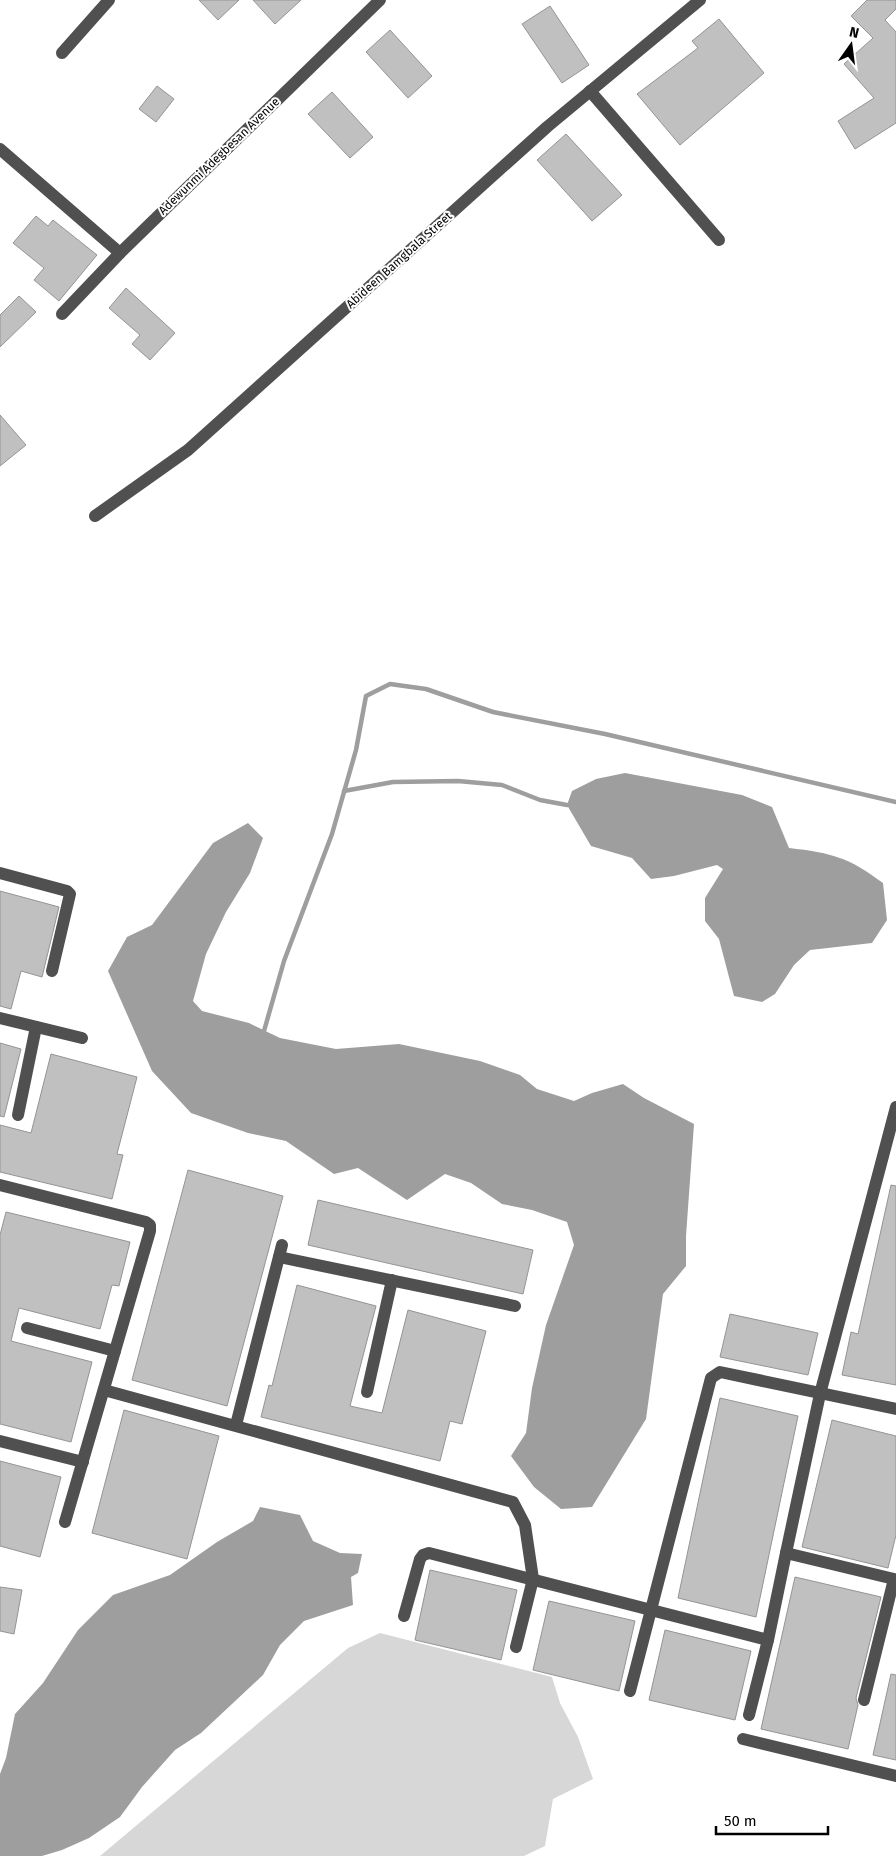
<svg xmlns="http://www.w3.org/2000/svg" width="896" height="1856" viewBox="0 0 896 1856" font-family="'Fira Sans',sans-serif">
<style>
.green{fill:#d7d7d7}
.water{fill:#9e9e9e}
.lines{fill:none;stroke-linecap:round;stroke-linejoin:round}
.stream{stroke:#9e9e9e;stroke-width:4.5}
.building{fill:#c0c0c0;stroke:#949494}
.minor{stroke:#505050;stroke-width:12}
.labels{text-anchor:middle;stroke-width:4;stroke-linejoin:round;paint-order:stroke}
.street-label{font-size:12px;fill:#000;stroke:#fff}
</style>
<rect width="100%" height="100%" fill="#fff"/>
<polygon class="green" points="380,1633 552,1677 560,1703 578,1737 593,1779 553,1799 545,1846 524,1856 100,1856 348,1648"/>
<g class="water">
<path d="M 625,773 L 742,795 L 772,807 L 789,848 C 832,853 848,857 883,883 L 887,920 L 872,943 L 810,950 L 794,965 L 775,994 L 762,1002 L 734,996 L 719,939 L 705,921 L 705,898 L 723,869 L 717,865 L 674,876 L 651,879 L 632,858 L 591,846 L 567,805 L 572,791 L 596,779 Z"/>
<polygon points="248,823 263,838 250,873 226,912 206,954 193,1001 202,1011 249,1023 280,1038 336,1049 399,1044 480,1061 520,1075 537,1089 574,1101 592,1093 623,1084 644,1098 694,1124 686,1236 686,1266 663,1294 646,1419 592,1507 561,1509 534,1487 511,1456 526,1433 532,1388 546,1325 574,1245 567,1222 532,1210 502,1204 471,1183 445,1174 407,1200 358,1168 334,1174 286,1141 248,1133 191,1113 152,1071 108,971 127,937 152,925 213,843"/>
<polygon points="260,1507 300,1515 313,1541 340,1553 362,1554 358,1573 351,1577 353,1605 304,1621 280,1645 263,1675 201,1733 175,1750 142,1787 120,1817 89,1838 62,1850 42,1856 0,1856 0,1774 6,1758 15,1714 43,1683 78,1630 113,1595 170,1575 217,1542 253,1521"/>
</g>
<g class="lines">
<g class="stream">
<polyline points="344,791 393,782 458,781 502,785 540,800 567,805"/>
<polyline points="264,1031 284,961 332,834 356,750 366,696 390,684 426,689 493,712 605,734 896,802"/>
</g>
</g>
<g class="building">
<polygon points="199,0 239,0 218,20"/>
<polygon points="253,0 301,0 275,24"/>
<polygon points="867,0 896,0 896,9 885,20 896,32 896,123 855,149 838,121 874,98 844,64 873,38 851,16"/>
<polygon points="550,6 589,65 562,83 522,24"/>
<polygon points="719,19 764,73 680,145 637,94 698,48 692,41"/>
<polygon points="390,30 432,76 408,98 366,52"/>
<polygon points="157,86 174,99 156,122 139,109"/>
<polygon points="332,92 373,137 350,158 308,114"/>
<polygon points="566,134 622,195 592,221 537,160"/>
<polygon points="36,216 48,226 53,220 97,255 59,301 34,280 44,268 13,243"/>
<polygon points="126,288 175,333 150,360 132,344 140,335 109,308"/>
<polygon points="19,296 36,312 0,347 0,315"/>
<polygon points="0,415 26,445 0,466"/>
<polygon points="0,891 59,907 42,977 21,971 11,1009 0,1006"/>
<polygon points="0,1043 21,1049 4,1117 0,1116"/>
<polygon points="51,1054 137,1077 117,1154 123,1155 112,1199 0,1172 0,1125 31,1133"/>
<polygon points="188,1170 283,1196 227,1406 132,1380"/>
<polygon points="891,1185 896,1186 896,1385 842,1375 851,1332 858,1334"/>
<polygon points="318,1200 533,1250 523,1294 308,1245"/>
<polygon points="6,1212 130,1242 119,1286 112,1285 100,1329 19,1308 11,1341 92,1362 71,1442 0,1424 0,1235"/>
<polygon points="297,1285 376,1306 350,1406 382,1413 408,1310 486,1331 462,1424 450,1421 440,1461 261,1417 269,1385 272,1386"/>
<polygon points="730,1314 818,1333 808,1375 720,1357"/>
<polygon points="720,1398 798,1416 756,1617 678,1598"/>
<polygon points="124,1410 219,1436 187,1559 92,1533"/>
<polygon points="832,1420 896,1436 896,1535 888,1568 802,1547"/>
<polygon points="0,1461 61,1477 40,1557 0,1546"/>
<polygon points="430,1570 517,1590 501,1660 415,1640"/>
<polygon points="795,1577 881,1597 856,1698 858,1705 848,1749 761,1729"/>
<polygon points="0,1587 22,1590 14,1634 0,1631"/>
<polygon points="549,1601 635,1621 619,1691 533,1670"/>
<polygon points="665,1630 751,1651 735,1720 649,1700"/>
<polygon points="891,1674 896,1675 896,1760 873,1755"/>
</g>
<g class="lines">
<g class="minor">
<polyline points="62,53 109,0"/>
<polyline points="590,91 719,240"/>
<polyline points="0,149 120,253"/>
<polyline points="62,314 120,253 380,0"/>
<polyline points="95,516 188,450 547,127 700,0"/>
<polyline points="0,873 67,891 70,894 52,971"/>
<polyline points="0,1018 82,1038"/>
<polyline points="18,1115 36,1027"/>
<polyline points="0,1185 146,1222 150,1225 150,1231 65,1522"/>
<polyline points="279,1257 515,1306"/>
<polyline points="27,1328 115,1351"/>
<polyline points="104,1390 513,1502 525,1525 533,1579 516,1647"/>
<polyline points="367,1392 392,1280"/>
<polyline points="236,1425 282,1245"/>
<polyline points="0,1441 83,1462"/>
<polyline points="786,1553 820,1394 896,1107"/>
<polyline points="404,1616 420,1559 423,1555 429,1553 768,1640 786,1553 894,1579 864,1700"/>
<polyline points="630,1691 711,1378 720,1372 896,1409"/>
<polyline points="749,1715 768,1640"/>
<polyline points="743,1739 896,1776"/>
</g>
</g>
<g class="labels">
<g class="street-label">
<text transform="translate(219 156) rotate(-44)" y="4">Adewunmi Adegbesan Avenue</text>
<text transform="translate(399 260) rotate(-42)" y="4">Abideen Bamgbala Street</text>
</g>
</g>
<g transform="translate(851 45) rotate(14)" stroke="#ffffff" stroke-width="4" paint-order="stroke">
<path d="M0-4L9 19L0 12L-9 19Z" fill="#000000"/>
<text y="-8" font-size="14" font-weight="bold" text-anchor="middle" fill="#000000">N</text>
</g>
<path d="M716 1826v8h112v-8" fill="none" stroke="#000000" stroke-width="2.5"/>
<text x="724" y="1826" font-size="15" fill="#000000" stroke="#ffffff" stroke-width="4" paint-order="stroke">50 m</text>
</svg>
